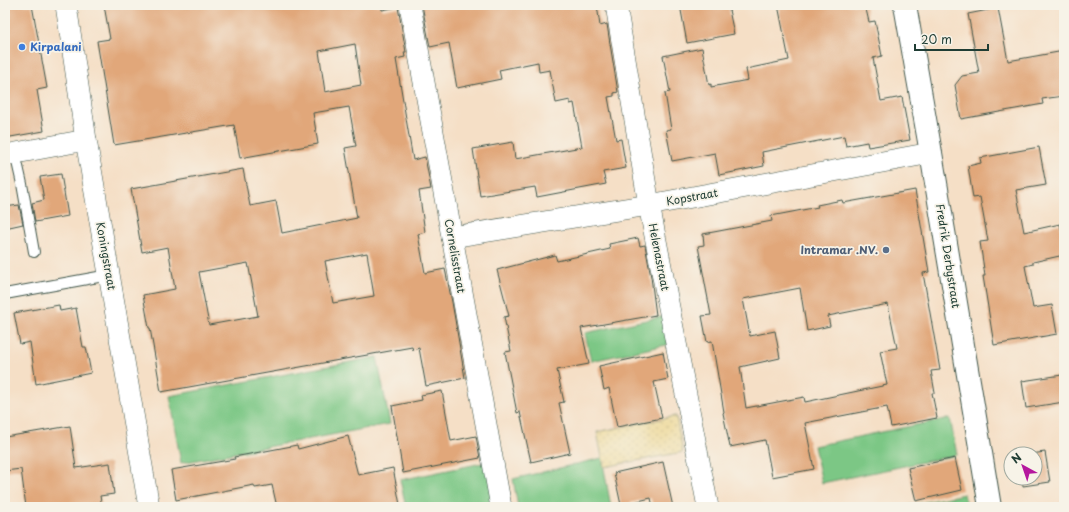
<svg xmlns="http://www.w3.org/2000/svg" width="1069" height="512" viewBox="0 0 1069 512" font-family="'Playpen Sans',sans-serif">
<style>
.green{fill:#7cc785;stroke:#4e825c}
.sand{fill:url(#sand-dots);stroke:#868c69}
.building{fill:#e1a77a;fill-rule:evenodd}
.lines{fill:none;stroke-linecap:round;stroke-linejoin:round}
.service-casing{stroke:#3f554a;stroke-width:12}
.minor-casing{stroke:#3f554a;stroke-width:22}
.secondary-casing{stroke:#3f554a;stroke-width:24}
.service{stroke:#fff;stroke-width:10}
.minor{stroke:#fff;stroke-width:21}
.secondary{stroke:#fff;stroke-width:22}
.shop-dot{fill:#3f7fe0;stroke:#f7f3e8;stroke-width:1.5}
.service-dot{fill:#5c6f8a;stroke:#f7f3e8;stroke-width:1.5}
.labels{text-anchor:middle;stroke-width:3.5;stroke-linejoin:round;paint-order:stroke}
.shop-label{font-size:11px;font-weight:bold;fill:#366cbe;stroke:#f7f3e8;text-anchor:start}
.street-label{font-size:11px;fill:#1f3d34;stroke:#f7f3e8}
.service-label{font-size:11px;font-weight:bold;fill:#4e5e75;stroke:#f7f3e8;text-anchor:end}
</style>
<defs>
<pattern id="sand-dots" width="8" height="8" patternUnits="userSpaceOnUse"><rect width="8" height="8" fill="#eeda9e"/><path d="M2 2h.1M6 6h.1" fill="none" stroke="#ccbc89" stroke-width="1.8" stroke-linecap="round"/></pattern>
</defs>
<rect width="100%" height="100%" fill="#f7f3e8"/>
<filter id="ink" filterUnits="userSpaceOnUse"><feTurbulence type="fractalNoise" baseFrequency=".025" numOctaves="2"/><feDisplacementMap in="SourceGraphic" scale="8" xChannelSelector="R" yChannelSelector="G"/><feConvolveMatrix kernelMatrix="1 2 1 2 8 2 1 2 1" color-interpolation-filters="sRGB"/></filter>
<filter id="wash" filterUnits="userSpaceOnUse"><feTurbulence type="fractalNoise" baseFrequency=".012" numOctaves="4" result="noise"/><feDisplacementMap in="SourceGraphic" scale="16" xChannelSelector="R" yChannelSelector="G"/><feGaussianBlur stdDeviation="0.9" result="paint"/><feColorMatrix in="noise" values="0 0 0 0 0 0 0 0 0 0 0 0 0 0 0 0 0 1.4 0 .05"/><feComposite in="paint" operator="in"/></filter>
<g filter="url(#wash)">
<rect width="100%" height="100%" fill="#f5dfc6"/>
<g class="green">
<polygon points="665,316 671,344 591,361 585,333"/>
<polygon points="377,357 390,424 181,463 169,396"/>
<polygon points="950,418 957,455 822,483 814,446"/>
<polygon points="602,458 611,507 518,507 513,479"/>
<polygon points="492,461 501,507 406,507 400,480"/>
<polygon points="964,494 967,507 901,507"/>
</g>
<polygon class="sand" points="676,416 683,452 604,467 597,432"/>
<g id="blocks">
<g class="building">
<polygon points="5,5 32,5 47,88 37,90 44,131 5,138"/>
<path d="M 104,5 L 381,5 L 382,10 L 398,7 L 406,52 L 404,52 L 405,57 L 396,59 L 413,160 L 425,157 L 431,189 L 419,191 L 425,232 L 418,234 L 425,273 L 445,269 L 452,302 L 465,378 L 426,386 L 419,348 L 413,350 L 412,347 L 161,392 L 150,328 L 149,328 L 143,295 L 175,289 L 168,247 L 142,252 L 131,189 L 243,169 L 250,206 L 276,201 L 282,233 L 357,218 L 345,148 L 356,146 L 349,107 L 313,113 L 318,144 L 240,158 L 234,125 L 114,145 L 97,41 L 110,39 ZM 355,44 L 361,85 L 325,92 L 319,51 ZM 367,253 L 374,296 L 333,303 L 325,261 ZM 248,263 L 258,316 L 209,325 L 199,272 Z"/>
<polygon points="422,5 597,5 600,26 607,24 610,44 618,92 614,93 614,96 608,97 616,140 621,139 626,168 603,172 606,184 537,197 535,187 480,196 473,149 513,142 515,159 582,147 574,103 570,104 570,100 556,103 550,70 539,72 538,62 499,70 501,79 457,88 449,43 430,47"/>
<polygon points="680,5 728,5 734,34 687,43"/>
<polygon points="778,5 865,5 869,22 875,21 882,56 873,58 881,101 902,97 910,140 868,147 867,142 846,146 844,136 762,152 764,166 719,175 715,153 672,161 666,130 671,129 665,93 670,92 663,56 702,48 709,85 711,84 711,87 748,80 746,69 789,60"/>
<polygon points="998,8 1008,61 1064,51 1064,96 1042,99 1043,104 961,119 955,85 962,76 979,73 968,14"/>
<polygon points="1039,147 1046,185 1016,190 1024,232 1060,224 1064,245 1064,255 1033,262 1033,264 1025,266 1033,308 1052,305 1057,334 994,345 983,276 985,276 980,242 988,241 980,197 973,198 968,166 981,163 980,158"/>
<polygon points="61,174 68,216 35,222 32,203 44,200 40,177"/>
<path d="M 915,190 L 929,272 L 923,273 L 940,370 L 931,371 L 935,393 L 932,393 L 937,418 L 891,427 L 887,407 L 805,423 L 814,469 L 772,477 L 765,440 L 730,447 L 723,413 L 724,412 L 712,341 L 707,342 L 702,316 L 711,315 L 698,246 L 704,245 L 703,234 L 772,221 L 771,216 L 818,207 L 817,205 L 842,200 L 843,203 ZM 800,288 L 807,331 L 830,326 L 828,316 L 888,304 L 897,348 L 880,351 L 887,385 L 805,402 L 804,397 L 746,408 L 740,367 L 780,358 L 775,331 L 750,336 L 743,299 Z"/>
<polygon points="19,205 23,224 5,228 5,207"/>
<polygon points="638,238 640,246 645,245 651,277 656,315 581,328 589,364 557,370 564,402 559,403 570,453 531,462 520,412 517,413 505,352 511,351 504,317 509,316 497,270 555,255 557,261 610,249 609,244"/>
<polygon points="59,305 60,311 76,308 83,347 86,347 91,373 36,384 30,342 20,344 14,313"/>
<polygon points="663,352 668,379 654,382 662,418 617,427 609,388 604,390 599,366"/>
<polygon points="1062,375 1064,388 1064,402 1026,408 1022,381"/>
<polygon points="442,391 451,441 476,436 480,458 403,473 392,406 422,400 421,395"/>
<polygon points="70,426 76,468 110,463 114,494 100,496 102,507 26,507 21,469 5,471 5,437"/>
<polygon points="348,436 358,475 393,468 400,505 390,507 277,507 272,485 255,488 254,485 176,500 171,470 235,459 234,457 297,445 298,449"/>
<polygon points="1045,452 1050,482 1023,486 1022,478 1035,478 1035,454 1031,454"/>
<polygon points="955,458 962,490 916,501 908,468"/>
<polygon points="663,462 673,507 653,507 651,498 621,505 614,473"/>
</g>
</g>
</g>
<g filter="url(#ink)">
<use href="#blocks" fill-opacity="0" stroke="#3f554a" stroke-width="1"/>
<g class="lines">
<defs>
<g id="service">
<polyline points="15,153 22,184 34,252"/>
<polyline points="5,294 109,275"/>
</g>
<g id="minor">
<polyline points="66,5 86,140 149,507"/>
<polyline points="410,5 501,507"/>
<polyline points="616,5 649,205 708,507"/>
<polyline points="5,155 86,140"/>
<polyline points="452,237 649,205 931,153"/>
</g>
<polyline id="secondary" points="905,5 931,153 990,507"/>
</defs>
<use href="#service" class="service-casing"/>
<use href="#minor" class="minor-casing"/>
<use href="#secondary" class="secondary-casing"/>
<use href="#service" class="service"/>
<use href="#minor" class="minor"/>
<use href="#secondary" class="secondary"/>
</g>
</g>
<circle class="shop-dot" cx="22" cy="47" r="4"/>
<circle class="service-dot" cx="886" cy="250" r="4"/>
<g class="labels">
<g class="shop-label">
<text x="30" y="51">Kirpalani</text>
</g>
<g class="street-label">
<text transform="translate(692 197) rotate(-10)" y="4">Kopstraat</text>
<text transform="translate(106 256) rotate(80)" y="4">Koningstraat</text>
<text transform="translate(455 256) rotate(80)" y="4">Cornelisstraat</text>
<text transform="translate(948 256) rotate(81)" y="4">Fredrik Derbystraat</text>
<text transform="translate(659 257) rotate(79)" y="4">Helenastraat</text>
</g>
<g class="service-label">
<text x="878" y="254">Intramar .NV.</text>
</g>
</g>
<rect width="1069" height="512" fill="none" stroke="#f7f3e8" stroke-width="20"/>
<g transform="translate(1023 466) rotate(320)"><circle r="19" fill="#f7f3e8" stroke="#a1aaa0"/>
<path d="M0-3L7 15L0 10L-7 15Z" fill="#b5179e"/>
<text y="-6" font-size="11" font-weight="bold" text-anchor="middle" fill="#1f3d34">N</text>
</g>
<path d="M915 44v6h73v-6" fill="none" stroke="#1f3d34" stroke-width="2"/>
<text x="921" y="44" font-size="12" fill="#1f3d34" stroke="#f7f3e8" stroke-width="3" paint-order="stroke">20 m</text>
</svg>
